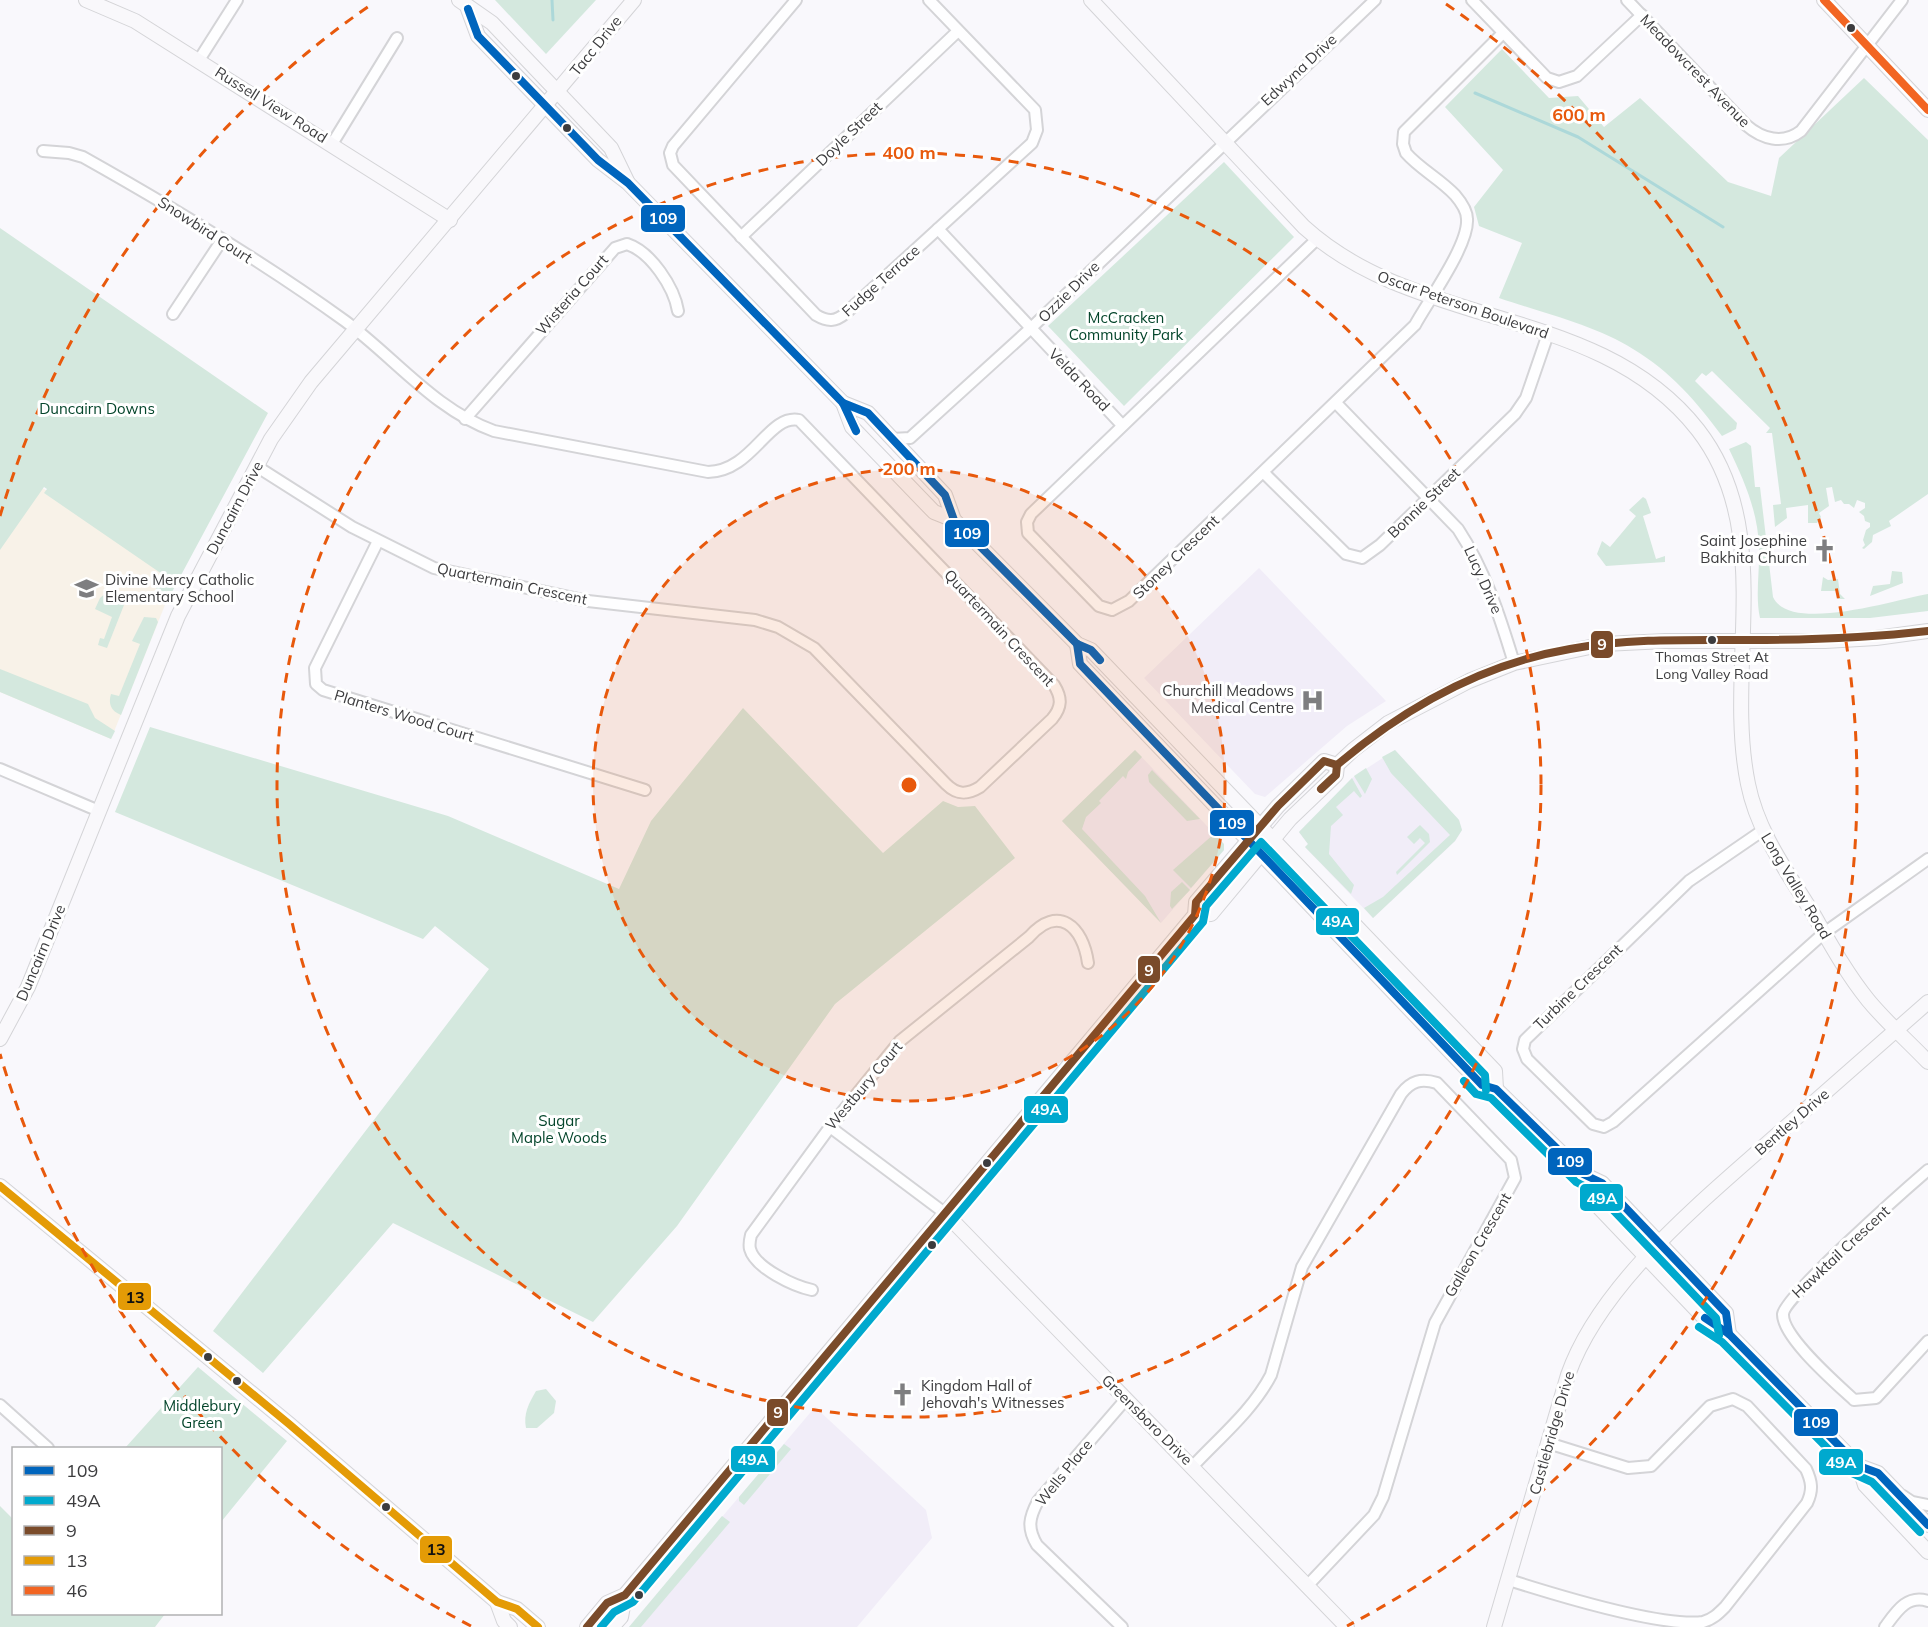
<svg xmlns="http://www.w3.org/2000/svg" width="1928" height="1627" viewBox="0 0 1928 1627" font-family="Mulish,sans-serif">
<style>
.commercial{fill:#f1edf8}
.education{fill:#f8f2e8}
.green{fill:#d4e8de}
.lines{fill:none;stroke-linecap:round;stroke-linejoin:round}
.stream{stroke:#acd8d9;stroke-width:3}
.street-casing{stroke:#d4d4d7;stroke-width:14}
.secondary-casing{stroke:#d4d4d7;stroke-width:16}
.street{stroke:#fefeff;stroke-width:10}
.secondary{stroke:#f9f8fb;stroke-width:14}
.bus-1-casing{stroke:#fff;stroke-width:12}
.bus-2-casing{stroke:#fff;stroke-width:12}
.bus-3-casing{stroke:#fff;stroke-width:12}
.bus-4-casing{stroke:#fff;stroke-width:12}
.bus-5-casing{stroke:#fff;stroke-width:12}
.bus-1{stroke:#0065bd;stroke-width:8}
.bus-2{stroke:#00a9ce;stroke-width:8}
.bus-3{stroke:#7a4b2a;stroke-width:8}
.bus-4{stroke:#e49b06;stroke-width:8}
.bus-5{stroke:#f26522;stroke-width:8}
.ring{fill:none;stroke:#e8590c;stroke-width:3;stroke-dasharray:10 8}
.bus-dot{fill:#3c3c3e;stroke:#fff;stroke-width:2}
.labels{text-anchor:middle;stroke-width:6;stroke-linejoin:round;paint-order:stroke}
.bus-label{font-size:14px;fill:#3c3c3e;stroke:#fff}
.street-label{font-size:15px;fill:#3c3c3e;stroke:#fff}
.park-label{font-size:15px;fill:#04452b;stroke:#fff}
.poi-label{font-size:15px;fill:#3c3c3e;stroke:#fff;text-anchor:end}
.centre{fill:#e8590c;stroke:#fff;stroke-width:3}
.ring-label{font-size:18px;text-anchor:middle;font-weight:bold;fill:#e8590c;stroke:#fff;stroke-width:6;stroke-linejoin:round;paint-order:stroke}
.line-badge{stroke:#fff;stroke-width:2}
.badge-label{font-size:16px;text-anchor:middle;font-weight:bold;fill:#fff}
.pale-badge-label{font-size:16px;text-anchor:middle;font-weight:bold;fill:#111}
</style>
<rect width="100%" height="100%" fill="#f9f8fc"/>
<g class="commercial">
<polygon points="1259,568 1386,701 1347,726 1265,797 1255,794 1144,678"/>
<polygon points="1135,750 1224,844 1224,850 1161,923 1062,821"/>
<polygon points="1395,750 1459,820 1462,830 1455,841 1373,918 1305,847 1308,844 1299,832 1352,778"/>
<polygon points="815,1407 926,1510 932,1538 857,1627 629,1627"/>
</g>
<polygon class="education" points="0,462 181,573 165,605 111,739 0,692"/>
<g class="green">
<polygon points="495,0 596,0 546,54"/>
<path d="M 1502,49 L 1549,98 L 1578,96 L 1604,127 L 1640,98 L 1728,182 L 1771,196 L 1779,158 L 1864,78 L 1928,140 L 1928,494 L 1889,521 L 1891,526 L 1873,535 L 1872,542 L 1864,549 L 1862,548 L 1865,545 L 1863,540 L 1866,530 L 1870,527 L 1870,523 L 1865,521 L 1864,516 L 1859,512 L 1865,508 L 1865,503 L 1857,500 L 1854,508 L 1849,504 L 1844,504 L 1841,500 L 1835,502 L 1832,487 L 1826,488 L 1829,506 L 1819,513 L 1821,517 L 1817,523 L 1808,523 L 1808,505 L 1786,508 L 1787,518 L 1775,527 L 1773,505 L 1781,504 L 1772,433 L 1766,433 L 1770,428 L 1712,371 L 1706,376 L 1702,373 L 1695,381 L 1737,423 L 1736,429 L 1722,436 C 1697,402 1670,371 1633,349 C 1597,326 1540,312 1499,298 L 1522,243 L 1479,226 L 1474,207 L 1503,170 L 1445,107 Z"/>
<polygon points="1224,162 1294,237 1124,406 1048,326"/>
<polygon points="0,228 268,413 165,605 156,600 154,595 162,574 44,493 47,489 44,487 0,550"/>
<path d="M 1746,442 L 1751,446 L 1755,487 L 1760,487 L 1773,597 C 1790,634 1897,599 1928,594 L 1928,611 L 1870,618 L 1760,618 C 1755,596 1760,570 1759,547 C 1758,512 1744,480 1729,449 Z"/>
<polygon points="1643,497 1646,499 1651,513 1643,516 1656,559 1665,556 1665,562 1606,566 1597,554 1602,541 1610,547 1636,516 1629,510"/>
<polygon points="1892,571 1902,572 1903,583 1870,596 1873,586 1890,584"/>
<polygon points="1823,577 1828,580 1838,579 1840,594 1845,599 1838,599 1837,591 1821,591"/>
<polygon points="106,593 116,594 124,605 107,648 98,645 100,638 104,639 112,617 95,609 100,598"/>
<path d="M 144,617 L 156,618 L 158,622 L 121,715 C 111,711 108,704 111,694 L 119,696 L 140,644 L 132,641 Z"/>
<polygon points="0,669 88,704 95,718 115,731 111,739 0,692"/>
<polygon points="743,708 883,853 943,801 958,807 975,806 1015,858 835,1004 677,1226 593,1322 393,1223 263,1373 213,1331 489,969 435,926 423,939 115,812 150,727 448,816 619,889 651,821"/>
<polygon points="1135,750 1142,757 1128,772 1126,779 1123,776 1099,801 1101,803 1086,817 1082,829 1145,896 1161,923 1062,821"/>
<polygon points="1395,750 1459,820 1462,830 1455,841 1373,918 1364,908 1383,897 1450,835 1391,773 1382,757"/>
<polygon points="1366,768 1372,779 1365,794 1354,776"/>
<polygon points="1152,770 1200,819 1187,821 1149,782 1148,775"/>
<polygon points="1352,778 1362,796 1360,798 1354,791 1336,807 1343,815 1331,826 1329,854 1354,885 1351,894 1305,847 1308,844 1299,832"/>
<polygon points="1420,825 1429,834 1430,842 1397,875 1396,872 1425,843 1420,838 1414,844 1407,837"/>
<polygon points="1214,834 1224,844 1224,850 1191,888 1173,870"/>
<polygon points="1182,882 1190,890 1172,909 1170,906 1171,892"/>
<polygon points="198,1367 287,1441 221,1522 220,1448 125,1448"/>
<path d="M 546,1389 L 556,1401 L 554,1413 L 537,1428 L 526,1428 C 523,1414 529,1403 536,1391 Z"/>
<polygon points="784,1444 791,1449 744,1505 739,1501 739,1497"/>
<polygon points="0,1506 13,1519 14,1614 165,1614 155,1627 0,1627"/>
<polygon points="722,1516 730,1522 641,1627 629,1627"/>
</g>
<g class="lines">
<g class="stream">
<polyline points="552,0 553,20"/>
<polyline points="1475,93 1578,137 1723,227"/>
</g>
<defs>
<g id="street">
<path d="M 796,0 L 673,146 L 670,153 L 673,165 L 816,315 C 828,322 835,322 846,313 L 1032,143 L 1037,130 L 1035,110 L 929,0"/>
<polyline points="1472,0 1547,78 1559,82 1577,76 1642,15"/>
<path d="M 1627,0 L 1746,125 C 1762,139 1783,145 1801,131 L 1902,0"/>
<polyline points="199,60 237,0"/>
<polyline points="332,144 397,38"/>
<path d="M 43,151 L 69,153 L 83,157 C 172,207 262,261 345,321 C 395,358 435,410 494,431 L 708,472 C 753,471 768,414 799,420 L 1054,685 C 1062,698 1062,707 1052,719 L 980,787 C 967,795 957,795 946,784 L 814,648 L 778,627 L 755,620 L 588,601 L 434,568 L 352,527 L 256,466"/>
<polyline points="938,229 1122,425"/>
<polyline points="741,237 958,31"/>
<path d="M 1317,239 L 1031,514 L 1027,522 L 1028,533 L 1099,606 L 1112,610 L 1129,601 L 1415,325 C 1428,301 1469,245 1467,219 C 1467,210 1461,202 1455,195 C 1440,179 1420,169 1406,153 L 1403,144 L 1404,132 L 1503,33"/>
<polyline points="173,314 222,240"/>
<path d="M 1336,403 L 1458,529 C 1485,570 1500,617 1514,663"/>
<path d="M 465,419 L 615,248 L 627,244 C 651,252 674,287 678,311"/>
<polyline points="892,439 910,438 1030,329 1375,0"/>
<polyline points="1264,473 1346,554 1362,558 1380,545 1515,414 1526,398 1548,334"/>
<polyline points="378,541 315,668 316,684 323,690 645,790"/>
<polyline points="0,769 99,811"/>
<polyline points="1762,831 1689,881 1525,1040 1523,1049 1527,1059 1593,1124 1604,1127 1613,1122 1824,933 1928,859"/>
<polyline points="830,1127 946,1214"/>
<path d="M 1928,1170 C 1907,1188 1784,1297 1783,1314 C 1782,1337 1837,1384 1854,1400 L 1876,1398 L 1928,1341"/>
<path d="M 812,1290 C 794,1286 755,1268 750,1249 C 749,1245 750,1239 751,1235 L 830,1127 L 900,1041 L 1029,937 C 1058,904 1083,926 1088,963"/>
<polyline points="0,1405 48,1448"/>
<path d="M 1193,1466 C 1220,1437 1253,1410 1271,1375 L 1302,1267 L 1401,1094 C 1411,1081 1421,1078 1437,1083 L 1511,1160 L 1515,1178 L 1435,1323 L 1383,1497 L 1374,1515 L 1308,1585"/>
<polyline points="1903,1496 1912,1502 1928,1505"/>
<path d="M 1509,1580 C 1553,1594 1660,1627 1703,1622 C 1713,1619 1718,1614 1725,1607 L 1807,1503 C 1813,1490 1812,1482 1806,1469 L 1747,1406 L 1733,1399 L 1710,1406 L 1651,1466 L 1628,1468 L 1548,1443"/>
<path d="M 1122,1627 L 1037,1545 C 1027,1528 1029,1518 1038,1501 L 1126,1399"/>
<path d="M 1885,1627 C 1896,1612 1907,1594 1928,1601"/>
</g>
<g id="secondary">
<polyline points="86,0 135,21 450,220"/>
<polyline points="459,0 492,23 611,148 627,181"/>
<path d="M 1091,0 L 1304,227 C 1418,331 1600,304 1698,430 C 1777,532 1724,667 1748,784 C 1758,834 1789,874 1815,917 C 1831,945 1847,974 1868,1000 C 1886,1022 1908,1041 1928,1062"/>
<polyline points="1824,0 1928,110"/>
<polyline points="468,9 478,36 598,160 628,183 843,403 852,427 934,512 954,520"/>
<polyline points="843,403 868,413 945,495 954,520 1077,644 1091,650 1495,1071 1496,1089"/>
<polyline points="1077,644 1080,664 1482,1085 1496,1089 1583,1174 1602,1183 1726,1313 1729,1334"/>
<polyline points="1195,915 1211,914 1290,819 1336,775 1337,765 1353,750 1388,723 1469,681 1514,663 1604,644 1665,641 1825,641 1876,638 1928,631"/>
<polyline points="0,1039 28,987 178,616 271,439 311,382 634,0"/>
<polyline points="1583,1174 1589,1197 1709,1323 1729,1334 1859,1466 1878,1473 1928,1525"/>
<polyline points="0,1186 289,1424 497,1602 517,1609 538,1627"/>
<polyline points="946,1214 1347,1627"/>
<polyline points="1859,1466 1865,1485 1928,1552"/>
<polyline points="497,1602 504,1621 510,1627"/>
<polyline points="587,1627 607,1603 625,1595 1195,915 1196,902 1278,806 1324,761 1337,765"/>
<polyline points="612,1627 621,1617 625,1595"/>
<path d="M 1494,1627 L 1568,1375 C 1600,1284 1700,1203 1771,1140 C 1823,1094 1876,1048 1928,1002"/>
</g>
</defs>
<use href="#street" class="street-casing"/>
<use href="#secondary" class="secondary-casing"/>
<use href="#street" class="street"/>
<use href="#secondary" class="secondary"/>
<defs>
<g id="bus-1">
<polyline points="468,9 478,36 598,160 628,183 843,403 856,431"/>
<polyline points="843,403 868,413 945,495 954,520 1077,644 1091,650 1100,660"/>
<polyline points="1077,644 1080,664 1482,1085 1496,1089 1583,1174 1602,1183 1726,1313 1729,1334"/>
<polyline points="1705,1318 1729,1334 1859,1466 1878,1473 1928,1525"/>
</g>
<g id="bus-2">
<polyline points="1464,1081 1476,1094 1491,1098 1576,1182 1596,1192 1716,1318 1719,1335"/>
<polyline points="1699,1327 1722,1342 1852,1473 1872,1482 1920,1532"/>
<polyline points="601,1627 614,1612 633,1602 1203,922 1206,906 1261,842 1485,1075 1486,1090"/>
</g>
<g id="bus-3">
<path d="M 1321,789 L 1336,775 L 1337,765 C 1404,708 1482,664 1570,649 C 1629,638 1691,640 1751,640 C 1810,640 1869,638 1928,631"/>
<polyline points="587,1627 607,1603 625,1595 1195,915 1196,902 1278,806 1324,761 1337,765"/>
</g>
<polyline id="bus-4" points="0,1186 289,1424 497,1602 517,1609 538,1627"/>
<polyline id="bus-5" points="1824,0 1928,110"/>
</defs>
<use href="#bus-1" class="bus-1-casing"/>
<use href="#bus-2" class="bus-2-casing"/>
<use href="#bus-3" class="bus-3-casing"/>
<use href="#bus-4" class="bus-4-casing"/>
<use href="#bus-5" class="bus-5-casing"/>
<use href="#bus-1" class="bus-1"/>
<use href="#bus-2" class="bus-2"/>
<use href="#bus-3" class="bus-3"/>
<use href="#bus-4" class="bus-4"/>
<use href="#bus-5" class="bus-5"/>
</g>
<circle cx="909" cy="785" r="316" fill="#e8590c" fill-opacity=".12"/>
<g class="ring">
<circle cx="909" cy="785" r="316"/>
<circle cx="909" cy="785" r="632"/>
<path d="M471 1626A948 948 0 0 1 0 1054M0 516A948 948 0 0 1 372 4M1446 4A948 948 0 0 1 1347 1626"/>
</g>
<defs>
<symbol id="church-bare" viewBox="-9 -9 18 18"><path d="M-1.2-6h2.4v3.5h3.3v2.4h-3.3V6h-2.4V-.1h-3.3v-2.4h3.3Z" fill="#7e7e80" stroke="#fff" stroke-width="2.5" paint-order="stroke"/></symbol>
<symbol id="school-bare" viewBox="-9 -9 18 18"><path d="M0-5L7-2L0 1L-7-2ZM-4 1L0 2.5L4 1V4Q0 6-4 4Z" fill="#7e7e80" stroke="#fff" stroke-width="2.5" paint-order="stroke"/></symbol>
<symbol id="hospital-bare" viewBox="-9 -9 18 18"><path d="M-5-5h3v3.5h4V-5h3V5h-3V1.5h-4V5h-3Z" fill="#7e7e80" stroke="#fff" stroke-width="2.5" paint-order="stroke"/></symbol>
</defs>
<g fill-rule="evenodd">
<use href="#church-bare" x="1808" y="534" width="33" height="33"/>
<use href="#school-bare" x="70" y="572" width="33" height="33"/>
<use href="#hospital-bare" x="1296" y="684" width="33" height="33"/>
<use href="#church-bare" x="886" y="1378" width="33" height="33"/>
</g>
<g class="bus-dot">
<circle cx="1851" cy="28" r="5"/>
<circle cx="516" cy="76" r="5"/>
<circle cx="567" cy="128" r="5"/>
<circle cx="1712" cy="640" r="5"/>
<circle cx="987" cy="1163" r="5"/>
<circle cx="932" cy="1245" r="5"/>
<circle cx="208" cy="1357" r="5"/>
<circle cx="237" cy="1381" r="5"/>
<circle cx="386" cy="1507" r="5"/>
<circle cx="639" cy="1595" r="5"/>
</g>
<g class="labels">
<g class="bus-label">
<text x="1712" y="662">Thomas Street At<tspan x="1712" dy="17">Long Valley Road</tspan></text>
</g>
<g class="street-label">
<text transform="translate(596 46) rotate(-51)" y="5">Tacc Drive</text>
<text transform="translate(1299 70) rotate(-43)" y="5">Edwyna Drive</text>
<text transform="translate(1695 71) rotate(46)" y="5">Meadowcrest Avenue</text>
<text transform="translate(271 105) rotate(32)" y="5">Russell View Road</text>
<text transform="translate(849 134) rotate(-44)" y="5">Doyle Street</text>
<text transform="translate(205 230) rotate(33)" y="5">Snowbird Court</text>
<text transform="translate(881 281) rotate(-42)" y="5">Fudge Terrace</text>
<text transform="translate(1069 292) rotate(-45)" y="5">Ozzie Drive</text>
<text transform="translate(572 295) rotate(-49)" y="5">Wisteria Court</text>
<text transform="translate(1463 305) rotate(19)" y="5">Oscar Peterson Boulevard</text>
<text transform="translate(1079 380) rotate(46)" y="5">Velda Road</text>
<text transform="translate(1424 503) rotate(-44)" y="5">Bonnie Street</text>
<text transform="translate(235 508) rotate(-62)" y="5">Duncairn Drive</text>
<text transform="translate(1176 557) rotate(-44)" y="5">Stoney Crescent</text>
<text transform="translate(1483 580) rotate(66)" y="5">Lucy Drive</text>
<text transform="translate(512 584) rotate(12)" y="5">Quartermain Crescent</text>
<text transform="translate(999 628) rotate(47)" y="5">Quartermain Crescent</text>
<text transform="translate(404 716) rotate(17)" y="5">Planters Wood Court</text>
<text transform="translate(1796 886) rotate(59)" y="5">Long Valley Road</text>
<text transform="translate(41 953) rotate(-67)" y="5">Duncairn Drive</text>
<text transform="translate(1578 987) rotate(-44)" y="5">Turbine Crescent</text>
<text transform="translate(864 1086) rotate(-50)" y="5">Westbury Court</text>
<text transform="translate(1792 1122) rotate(-41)" y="5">Bentley Drive</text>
<text transform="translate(1478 1245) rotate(-60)" y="5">Galleon Crescent</text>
<text transform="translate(1841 1252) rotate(-43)" y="5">Hawktail Crescent</text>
<text transform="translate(1147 1420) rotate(45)" y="5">Greensboro Drive</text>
<text transform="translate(1552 1433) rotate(-74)" y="5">Castlebridge Drive</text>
<text transform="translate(1064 1473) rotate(-51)" y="5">Wells Place</text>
</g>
<g class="park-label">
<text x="1126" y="323">McCracken<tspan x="1126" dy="17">Community Park</tspan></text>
<text x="97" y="414">Duncairn Downs</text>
<text x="559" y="1126">Sugar<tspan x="559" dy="17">Maple Woods</tspan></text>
<text x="202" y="1411">Middlebury<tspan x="202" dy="17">Green</tspan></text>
</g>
<g class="poi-label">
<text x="1807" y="546">Saint Josephine<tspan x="1807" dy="17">Bakhita Church</tspan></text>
<text x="105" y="585" text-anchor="start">Divine Mercy Catholic<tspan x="105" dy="17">Elementary School</tspan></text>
<text x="1294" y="696">Churchill Meadows<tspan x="1294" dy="17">Medical Centre</tspan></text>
<text x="921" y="1391" text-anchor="start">Kingdom Hall of<tspan x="921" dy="17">Jehovah's Witnesses</tspan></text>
</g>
</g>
<circle cx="909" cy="785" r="9" class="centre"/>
<g class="ring-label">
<text x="1579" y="121">600 m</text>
<text x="909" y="159">400 m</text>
<text x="909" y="475">200 m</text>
</g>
<g class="line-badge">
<rect x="640" y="204" width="46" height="29" rx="6" fill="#0065bd"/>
<rect x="944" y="519" width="46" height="29" rx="6" fill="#0065bd"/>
<rect x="1590" y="630" width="24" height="29" rx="6" fill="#7a4b2a"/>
<rect x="1209" y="809" width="46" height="28" rx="6" fill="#0065bd"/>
<rect x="1315" y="907" width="45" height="29" rx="6" fill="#00a9ce"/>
<rect x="1137" y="955" width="24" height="29" rx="6" fill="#7a4b2a"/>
<rect x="1023" y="1095" width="46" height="29" rx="6" fill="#00a9ce"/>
<rect x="1547" y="1147" width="46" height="29" rx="6" fill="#0065bd"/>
<rect x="1579" y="1183" width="45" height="29" rx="6" fill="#00a9ce"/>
<rect x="117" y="1282" width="35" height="29" rx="6" fill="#e49b06"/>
<rect x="766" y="1398" width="23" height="29" rx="6" fill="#7a4b2a"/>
<rect x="1793" y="1408" width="46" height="29" rx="6" fill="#0065bd"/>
<rect x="730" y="1445" width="46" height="28" rx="6" fill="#00a9ce"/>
<rect x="1818" y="1448" width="46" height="28" rx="6" fill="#00a9ce"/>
<rect x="419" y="1535" width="34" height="29" rx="6" fill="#e49b06"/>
</g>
<g class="badge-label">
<text x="663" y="224">109</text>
<text x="967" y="539">109</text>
<text x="1602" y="650">9</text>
<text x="1232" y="829">109</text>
<text x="1337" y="927">49A</text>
<text x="1149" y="976">9</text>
<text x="1046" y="1115">49A</text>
<text x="1570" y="1167">109</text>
<text x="1602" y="1204">49A</text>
<text x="778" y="1418">9</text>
<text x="1816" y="1428">109</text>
<text x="753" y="1465">49A</text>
<text x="1841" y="1468">49A</text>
</g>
<g class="pale-badge-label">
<text x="135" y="1303">13</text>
<text x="436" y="1555">13</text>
</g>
<rect x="12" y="1447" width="210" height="168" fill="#ffffff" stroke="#b1b1b2" stroke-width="1.5"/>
<rect x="24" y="1466" width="30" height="9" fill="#0065bd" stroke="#b1b1b2" stroke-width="1.5"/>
<text x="66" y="1477" font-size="18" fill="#3c3c3e">109</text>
<rect x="24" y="1496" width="30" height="9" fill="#00a9ce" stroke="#b1b1b2" stroke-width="1.5"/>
<text x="66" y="1507" font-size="18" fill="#3c3c3e">49A</text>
<rect x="24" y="1526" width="30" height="9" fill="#7a4b2a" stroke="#b1b1b2" stroke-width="1.5"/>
<text x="66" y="1537" font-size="18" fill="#3c3c3e">9</text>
<rect x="24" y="1556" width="30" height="9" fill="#e49b06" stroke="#b1b1b2" stroke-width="1.5"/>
<text x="66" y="1567" font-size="18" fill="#3c3c3e">13</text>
<rect x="24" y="1586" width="30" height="9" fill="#f26522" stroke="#b1b1b2" stroke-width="1.5"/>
<text x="66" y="1597" font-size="18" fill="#3c3c3e">46</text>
</svg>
